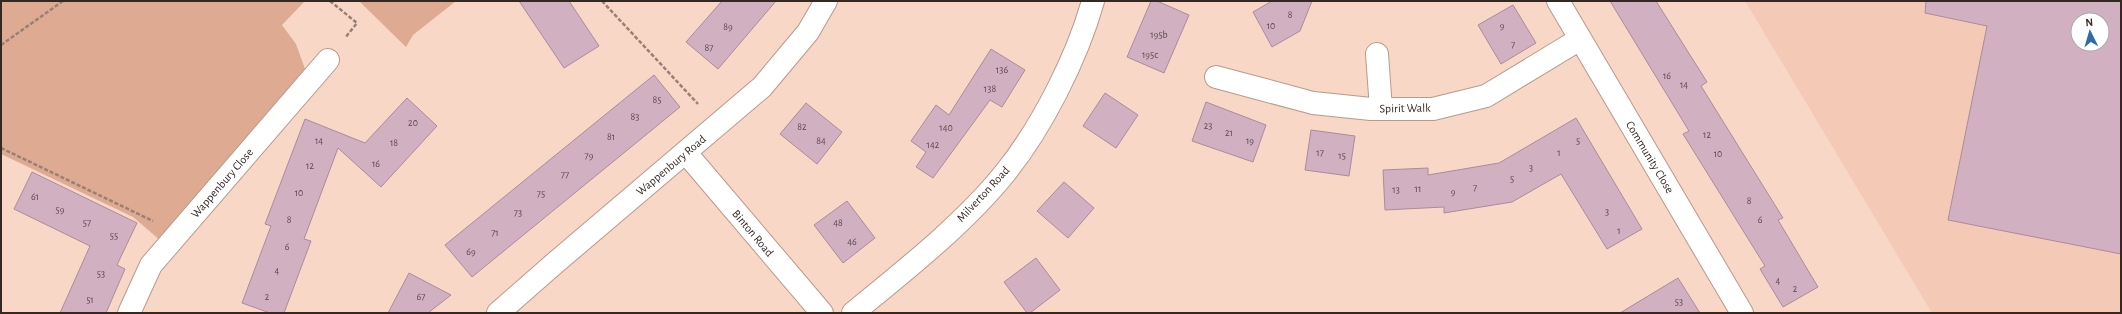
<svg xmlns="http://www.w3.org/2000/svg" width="2122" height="314" viewBox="0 0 2122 314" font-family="'Alegreya Sans',sans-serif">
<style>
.built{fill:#f4cab7;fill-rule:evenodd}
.green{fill:#dfaa92}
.building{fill:#d0b0c1;stroke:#ab8b9c;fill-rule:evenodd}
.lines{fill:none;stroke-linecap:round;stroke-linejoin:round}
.minor-casing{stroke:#b9998a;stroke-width:24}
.path{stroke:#978075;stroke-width:2.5;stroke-dasharray:4 2;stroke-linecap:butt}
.minor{stroke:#fff;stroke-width:22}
.labels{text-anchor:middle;stroke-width:3;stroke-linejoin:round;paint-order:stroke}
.number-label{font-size:10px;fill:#5c4a4a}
.street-label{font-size:12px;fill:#352822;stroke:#fff}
</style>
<rect width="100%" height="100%" fill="#f9d7c7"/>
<path class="built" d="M 1745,1 L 2121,1 L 2121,313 L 1932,313 ZM 2078,20 L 2102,20 L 2102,44 L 2078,44 Z"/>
<g class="green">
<polygon points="1,1 305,1 282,25 296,44 305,69 161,241 133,217 1,154"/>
<polygon points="359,1 456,1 413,35 406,47"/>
</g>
<g class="building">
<polygon points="519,1 569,1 599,46 564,68"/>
<polygon points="722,1 776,1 718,69 686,42"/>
<polygon points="1151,1 1157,1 1189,15 1164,73 1127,57"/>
<polygon points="1272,1 1312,1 1300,31 1272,47 1253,12"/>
<polygon points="1610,1 1656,1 1707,82 1701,86 1783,218 1778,220 1818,287 1783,307 1760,269 1765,266 1683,134 1689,131"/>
<path d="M 1926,1 L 2121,1 L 2121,254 L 1948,220 L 1987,26 L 1925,13 ZM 2078,20 L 2102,20 L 2102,44 L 2078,44 Z"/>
<polygon points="1513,5 1536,43 1501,64 1478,25"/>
<polygon points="991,49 1025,70 1002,107 990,100 933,178 916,167 926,152 911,141 936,105 949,115"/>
<polygon points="654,75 680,107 472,277 445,245"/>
<polygon points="1105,93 1138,115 1116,148 1083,126"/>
<polygon points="407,98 437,126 381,187 338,148 304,239 311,241 284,313 270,313 242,303 271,226 265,224 305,119 365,143"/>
<polygon points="1206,102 1266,125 1253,162 1192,141"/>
<polygon points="806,103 842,132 817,164 780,134"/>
<polygon points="1576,118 1642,229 1607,249 1561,174 1512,202 1444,213 1444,207 1385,210 1383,170 1428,168 1428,175 1499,163"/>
<polygon points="1311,130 1355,136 1349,176 1305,170"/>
<polygon points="32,172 137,223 117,265 125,269 106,313 60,313 90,246 14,209"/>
<polygon points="1064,182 1094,208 1068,238 1037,211"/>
<polygon points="847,201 875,238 843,263 814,225"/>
<polygon points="1036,258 1060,290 1030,313 1027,313 1004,282"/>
<polygon points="409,273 451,295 428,313 388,313"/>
<polygon points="1678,278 1700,313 1620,313 1658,290"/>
</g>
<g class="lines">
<defs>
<g id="minor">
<polyline points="1558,1 1742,313"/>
<polyline points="1377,54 1381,109"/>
<polyline points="1216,77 1313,103 1371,109 1433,109 1486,96 1580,39"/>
<polyline points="686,153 822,313"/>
<polyline points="129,313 151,265 328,60"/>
<polyline points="498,313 555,263 762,87 808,32 826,1"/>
<path d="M 853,313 C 904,271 963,225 1005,173 C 1042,127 1077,58 1093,1"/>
</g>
</defs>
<use href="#minor" class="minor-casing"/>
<g class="path">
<polyline points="330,1 357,23 345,38"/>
<polyline points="602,1 698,104"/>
<polyline points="1,45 63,1"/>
<polyline points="1,148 153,221"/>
</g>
<use href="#minor" class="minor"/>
</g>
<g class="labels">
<g class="number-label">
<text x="1290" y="18">8</text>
<text x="1271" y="29">10</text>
<text x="1502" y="29">9</text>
<text x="728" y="30">89</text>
<text x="1159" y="38">195b</text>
<text x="1513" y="48">7</text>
<text x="709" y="51">87</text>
<text x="1150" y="58">195c</text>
<text x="1002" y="73">136</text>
<text x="1667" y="79">16</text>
<text x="1684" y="88">14</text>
<text x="990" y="92">138</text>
<text x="657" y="103">85</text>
<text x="635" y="120">83</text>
<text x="413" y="126">20</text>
<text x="1208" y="129">23</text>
<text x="802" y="130">82</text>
<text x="946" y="131">140</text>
<text x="1229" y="136">21</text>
<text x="1707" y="138">12</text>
<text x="611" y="140">81</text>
<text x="319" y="144">14</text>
<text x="821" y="144">84</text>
<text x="1250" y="144">19</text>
<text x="1578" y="144">5</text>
<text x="394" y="146">18</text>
<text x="933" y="148">142</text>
<text x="1320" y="156">17</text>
<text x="1559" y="156">1</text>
<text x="1718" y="157">10</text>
<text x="589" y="159">79</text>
<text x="1342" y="159">15</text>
<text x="376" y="167">16</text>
<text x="310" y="169">12</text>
<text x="1531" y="171">3</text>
<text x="565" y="178">77</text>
<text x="1512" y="182">5</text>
<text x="1475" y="191">7</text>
<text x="1418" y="192">11</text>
<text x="1396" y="193">13</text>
<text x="1453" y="195">9</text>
<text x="299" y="196">10</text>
<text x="541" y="197">75</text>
<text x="35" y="200">61</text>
<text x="1749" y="204">8</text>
<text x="60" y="213">59</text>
<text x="1607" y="215">3</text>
<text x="518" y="216">73</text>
<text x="289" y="223">8</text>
<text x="1760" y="223">6</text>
<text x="87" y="226">57</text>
<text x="838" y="226">48</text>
<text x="1619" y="234">1</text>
<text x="495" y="236">71</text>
<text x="114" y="239">55</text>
<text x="852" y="245">46</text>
<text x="287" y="250">6</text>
<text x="471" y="255">69</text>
<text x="277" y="274">4</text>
<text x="101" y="277">53</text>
<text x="1778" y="284">4</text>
<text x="1795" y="292">2</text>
<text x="267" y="300">2</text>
<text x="421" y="300">67</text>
<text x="90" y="303">51</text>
<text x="1679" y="305">53</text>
</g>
<g class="street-label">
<text transform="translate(1405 108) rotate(-1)" y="4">Spirit Walk</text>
<text transform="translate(1650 157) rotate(59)" y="4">Community Close</text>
<text transform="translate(671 165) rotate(-40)" y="4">Wappenbury Road</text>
<text transform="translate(222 183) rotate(-49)" y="4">Wappenbury Close</text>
<text transform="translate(983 194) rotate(-47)" y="4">Milverton Road</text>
<text transform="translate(753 233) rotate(50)" y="4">Binton Road</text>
</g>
</g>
<rect width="2122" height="314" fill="none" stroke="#352822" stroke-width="4"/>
<g transform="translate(2090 32) rotate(355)"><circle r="19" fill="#ffffff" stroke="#aea9a7"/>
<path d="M0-3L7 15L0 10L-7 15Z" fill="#2d6da3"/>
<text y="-6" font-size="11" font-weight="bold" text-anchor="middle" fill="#352822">N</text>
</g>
</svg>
